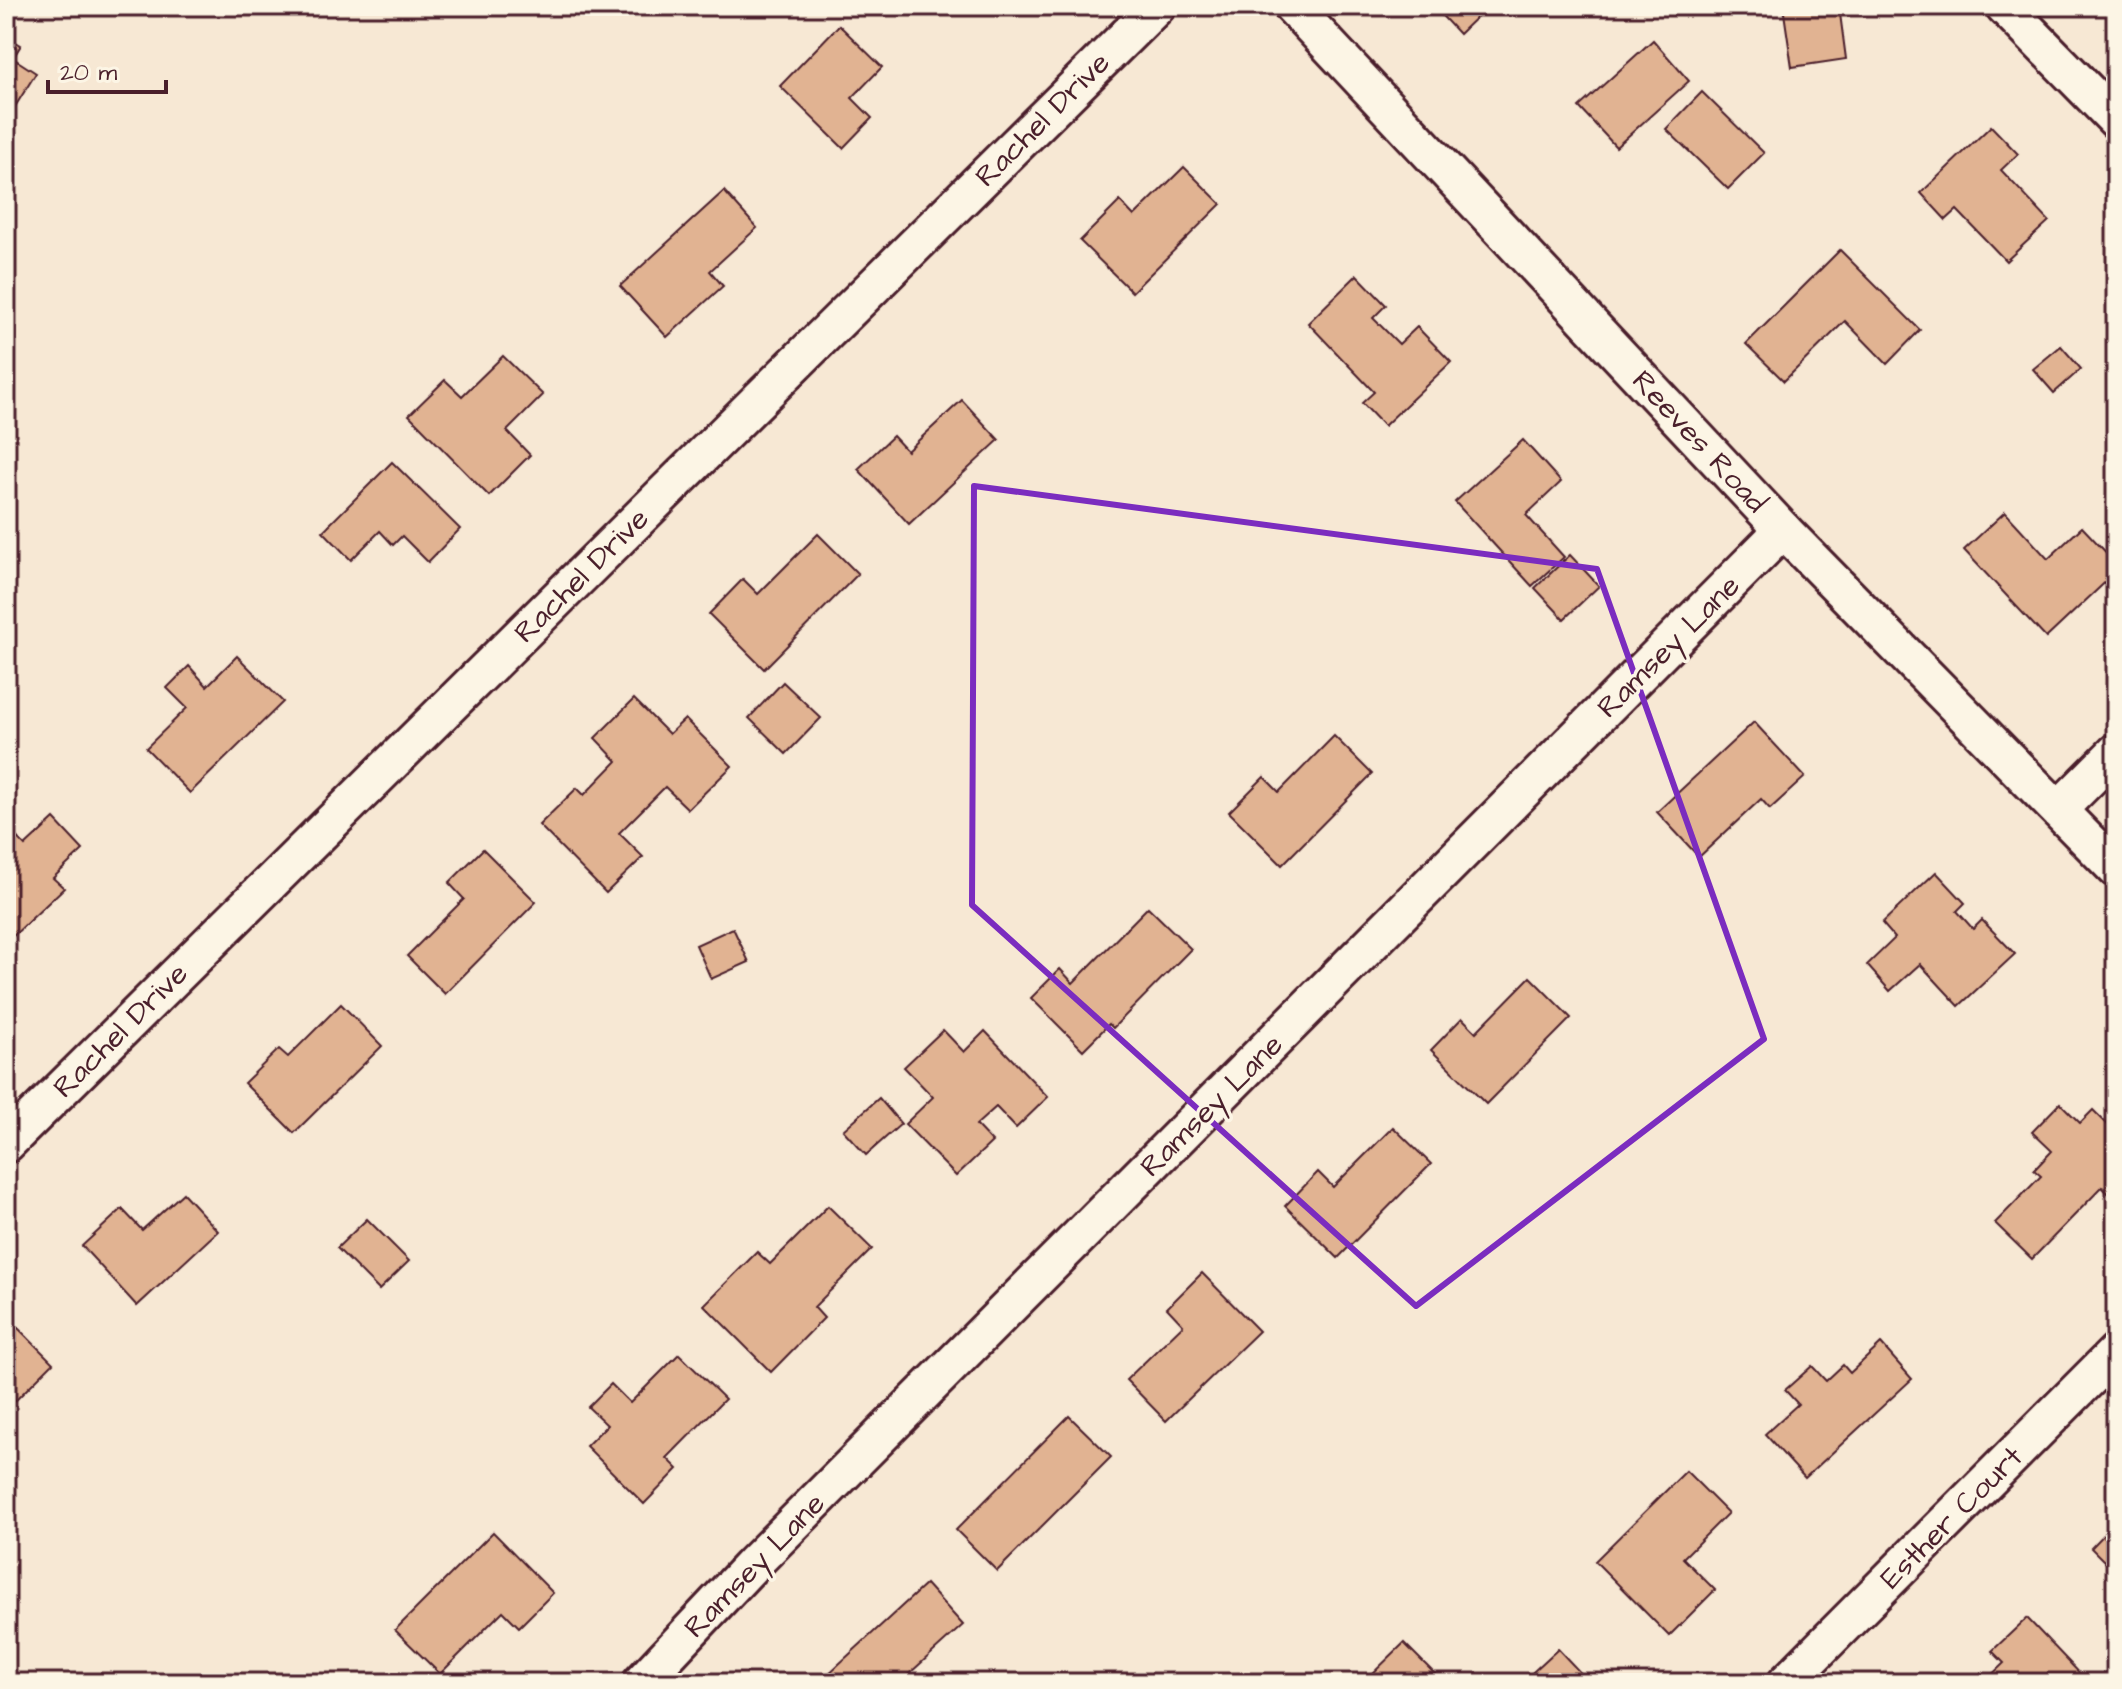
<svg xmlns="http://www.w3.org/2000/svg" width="2122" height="1689" viewBox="0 0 2122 1689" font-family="'Architects Daughter',sans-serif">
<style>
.building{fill:#e1b392;stroke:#4a1f2b;stroke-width:2}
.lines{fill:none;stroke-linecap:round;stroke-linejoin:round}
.minor-casing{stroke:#4a1f2b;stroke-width:42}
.minor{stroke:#fcf5e5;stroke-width:36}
.marked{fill:none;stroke:#7b2cbf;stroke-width:6;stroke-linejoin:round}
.labels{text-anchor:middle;stroke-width:7;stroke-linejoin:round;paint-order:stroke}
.street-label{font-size:30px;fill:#4a1f2b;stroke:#fcf5e5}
</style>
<rect width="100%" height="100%" fill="#f7e8d4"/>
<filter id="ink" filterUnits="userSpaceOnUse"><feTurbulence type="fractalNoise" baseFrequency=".0125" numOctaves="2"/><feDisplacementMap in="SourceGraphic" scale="16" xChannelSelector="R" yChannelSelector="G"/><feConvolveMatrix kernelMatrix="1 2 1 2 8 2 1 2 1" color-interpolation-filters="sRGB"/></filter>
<g filter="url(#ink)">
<g class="building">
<polygon points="1433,6 1488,6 1459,34"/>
<polygon points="1783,6 1839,6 1846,59 1792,67"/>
<polygon points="839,25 882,67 852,98 872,118 843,148 780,86"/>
<polygon points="6,36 21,45 13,58 36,73 6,121"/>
<polygon points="1653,40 1689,81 1616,147 1579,107"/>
<polygon points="1702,92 1764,153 1728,189 1666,129"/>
<polygon points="1991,126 2018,154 2001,170 2049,221 2006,261 1957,210 1946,220 1921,193"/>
<polygon points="1184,167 1221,204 1132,292 1080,241 1120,201 1134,216"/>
<polygon points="724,191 757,228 710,271 723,286 667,337 620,286"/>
<polygon points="1840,250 1920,330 1887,364 1845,321 1784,381 1746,344"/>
<polygon points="1357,275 1386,305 1373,318 1399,344 1417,327 1451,362 1384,426 1362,403 1374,392 1308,323"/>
<polygon points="2061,346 2081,369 2054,393 2033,369"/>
<polygon points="503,356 543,395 507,431 530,455 489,496 409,415 445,380 462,396"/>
<polygon points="962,400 999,440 909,524 858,469 893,436 907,451"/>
<polygon points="1523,440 1561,482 1526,515 1564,557 1532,586 1455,502"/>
<polygon points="392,462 460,529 428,562 402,536 393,545 380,531 351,560 323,531"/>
<polygon points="2005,512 2048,559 2082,527 2116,563 2116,572 2046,638 1964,550"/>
<polygon points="818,534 858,574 764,669 709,614 743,579 758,594"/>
<polygon points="1570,555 1599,586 1564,619 1535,588"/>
<polygon points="237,656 283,702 190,793 146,748 187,708 167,688 189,666 207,686"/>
<polygon points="783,682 821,718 786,754 749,718"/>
<polygon points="634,699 669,734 685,719 732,766 688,809 665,787 619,833 643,857 606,893 539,825 577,788 584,795 617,761 595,738"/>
<polygon points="1754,722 1805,777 1770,809 1761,799 1699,857 1657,812"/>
<polygon points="1334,736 1372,774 1282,865 1229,812 1264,777 1279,792"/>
<polygon points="54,819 83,850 53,878 64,888 10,939 6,934 6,829 8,828 25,846"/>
<polygon points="483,849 536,902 445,994 407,956 464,899 449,883"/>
<polygon points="1936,872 1965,903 1957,911 1973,929 1982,920 2015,954 1959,1006 1920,964 1890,991 1867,965 1895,938 1882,923"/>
<polygon points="1148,907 1191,949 1113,1028 1109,1024 1083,1050 1031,998 1060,969 1073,983"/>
<polygon points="733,928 749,962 711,979 696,945"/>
<polygon points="1530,977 1571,1018 1486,1104 1431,1050 1462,1018 1476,1032"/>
<polygon points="341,1004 382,1046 294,1133 244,1083 279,1049 288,1057"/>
<polygon points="943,1030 964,1052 985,1031 1048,1097 1016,1128 996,1107 976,1125 992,1142 956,1176 905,1124 933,1097 904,1067"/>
<polygon points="879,1098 901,1124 866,1155 843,1130"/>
<polygon points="2060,1103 2080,1123 2093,1110 2116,1133 2116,1201 2102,1187 2032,1259 1995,1223 2041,1176 2034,1170 2052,1151 2032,1132"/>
<polygon points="1393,1127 1431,1164 1338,1258 1285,1206 1318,1172 1333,1187"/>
<polygon points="183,1193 218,1231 137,1306 82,1246 122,1209 142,1230"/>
<polygon points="828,1206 872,1249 814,1307 824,1318 771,1372 704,1305 757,1252 770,1264"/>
<polygon points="367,1219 409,1261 379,1290 337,1248"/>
<polygon points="1202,1273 1259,1331 1166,1421 1126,1380 1183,1325 1167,1308"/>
<polygon points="12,1322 53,1363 6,1410 6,1328"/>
<polygon points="1881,1344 1912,1379 1805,1478 1765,1434 1798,1404 1785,1390 1812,1366 1826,1381 1843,1365 1850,1373"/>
<polygon points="679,1354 725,1399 667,1458 678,1469 644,1504 586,1446 607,1425 588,1407 611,1384 630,1403"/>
<polygon points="1069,1416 1111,1457 997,1571 956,1530"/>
<polygon points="1686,1471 1728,1513 1683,1558 1715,1590 1669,1636 1595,1561"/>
<polygon points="2116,1522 2116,1573 2091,1548"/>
<polygon points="493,1532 553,1593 519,1627 503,1611 440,1674 395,1630"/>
<polygon points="926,1584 963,1625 899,1683 834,1683 827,1675"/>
<polygon points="2027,1618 2089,1683 1983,1683 2004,1663 1992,1651"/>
<polygon points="1404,1643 1444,1683 1375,1683 1369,1677"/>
<polygon points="1558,1649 1590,1683 1521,1683"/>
</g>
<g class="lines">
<defs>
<g id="minor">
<polyline points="1292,6 1783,530 2116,869"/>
<polyline points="2004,6 2116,120"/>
<polyline points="2059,809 2116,752"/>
<polyline points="6,1144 1157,6"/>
<polyline points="641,1683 753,1564 1783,530"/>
<polyline points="1786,1683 2116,1352"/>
</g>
</defs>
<use href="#minor" class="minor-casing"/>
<use href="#minor" class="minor"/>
</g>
</g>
<path class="marked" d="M 974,486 L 1597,569 L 1764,1039 L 1416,1306 L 972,905 Z"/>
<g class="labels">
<g class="street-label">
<text transform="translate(1042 119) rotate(-45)" y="10">Rachel Drive</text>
<text transform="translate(1700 441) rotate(47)" y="10">Reeves Road</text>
<text transform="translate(581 575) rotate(-45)" y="10">Rachel Drive</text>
<text transform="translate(1668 646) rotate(-45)" y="10">Ramsey Lane</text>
<text transform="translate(120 1030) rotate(-45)" y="10">Rachel Drive</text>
<text transform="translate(1211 1105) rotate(-45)" y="10">Ramsey Lane</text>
<text transform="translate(1951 1517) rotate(-45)" y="10">Esther Court</text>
<text transform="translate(754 1565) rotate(-46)" y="10">Ramsey Lane</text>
</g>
</g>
<rect width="2122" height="1689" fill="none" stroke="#fcf5e5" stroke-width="32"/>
<rect x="16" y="16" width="2090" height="1657" fill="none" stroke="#4a1f2b" stroke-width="3" filter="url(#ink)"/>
<path d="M48 80v12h118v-12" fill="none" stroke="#4a1f2b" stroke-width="4"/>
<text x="60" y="80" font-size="24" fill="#4a1f2b" stroke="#fcf5e5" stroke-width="6" paint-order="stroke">20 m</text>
</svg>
